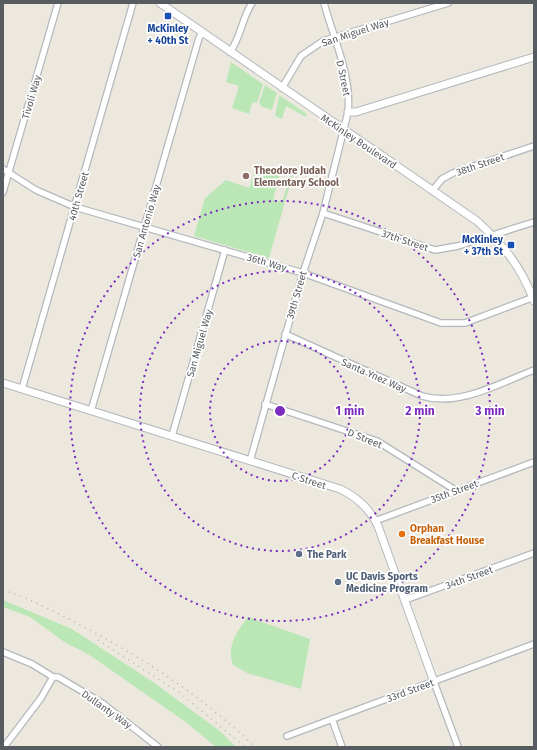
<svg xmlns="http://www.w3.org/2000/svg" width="537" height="750" viewBox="0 0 537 750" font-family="'Fira Sans',sans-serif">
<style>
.green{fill:#bbe7b7}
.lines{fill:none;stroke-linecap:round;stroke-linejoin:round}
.minor-casing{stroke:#b4b8bd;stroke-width:8}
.tertiary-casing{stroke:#b4b8bd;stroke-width:9}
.minor{stroke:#fff;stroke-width:5.5}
.tertiary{stroke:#fff;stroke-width:7}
.rail{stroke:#b2b3b4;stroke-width:1.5;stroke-dasharray:1 5;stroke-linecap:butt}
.ring{fill:none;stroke:#7b2cbf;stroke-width:2;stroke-dasharray:2 4}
.transit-dot{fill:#1a4fb4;stroke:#fff;stroke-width:1.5}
.education-dot{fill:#8d6e63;stroke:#fff;stroke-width:1.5}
.food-dot{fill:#e8710a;stroke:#fff;stroke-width:1.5}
.service-dot{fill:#5c6f8a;stroke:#fff;stroke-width:1.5}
.labels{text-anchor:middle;stroke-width:3.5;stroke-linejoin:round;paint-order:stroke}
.transit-label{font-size:10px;font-weight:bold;fill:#164399;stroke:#fff}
.street-label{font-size:10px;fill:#575c61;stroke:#fff}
.education-label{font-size:10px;font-weight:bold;fill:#785e54;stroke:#fff;text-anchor:start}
.food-label{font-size:10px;font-weight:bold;fill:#c56008;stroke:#fff;text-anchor:start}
.service-label{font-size:10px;font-weight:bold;fill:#4e5e75;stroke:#fff;text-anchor:start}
.centre{fill:#7b2cbf;stroke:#fff;stroke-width:2}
.ring-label{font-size:12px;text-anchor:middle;font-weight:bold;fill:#7b2cbf;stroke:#fff;stroke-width:3.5;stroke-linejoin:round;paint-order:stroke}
</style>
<rect width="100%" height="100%" fill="#ece8de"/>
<g class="green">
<polygon points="231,62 263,84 257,103 254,102 252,104 249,114 232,108 239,86 226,82"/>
<polygon points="265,85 277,93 272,110 260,106 261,104 259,103"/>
<polygon points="279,95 307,114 306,117 286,106 282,119 275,116"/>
<polygon points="256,167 280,174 273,199 282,202 291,173 293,174 269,258 194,236 205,198 226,180 249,188"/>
<polygon points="3,600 72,629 153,682 220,731 236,747 216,747 187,723 91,656 63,641 30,617 3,607"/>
<path d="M 248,617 L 310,639 L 301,689 L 247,673 L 233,665 C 226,646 237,631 248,617 Z"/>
</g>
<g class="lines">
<defs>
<g id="minor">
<path d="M 230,52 C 241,37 242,18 252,3"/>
<polyline points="282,88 301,56 323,41 448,3"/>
<polyline points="3,169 36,190 75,207 303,273 441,323 465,323 534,297"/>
<polyline points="432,191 442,179 453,173 534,146"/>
<polyline points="3,192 58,3"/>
<polyline points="323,213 435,250 458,246 534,222"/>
<path d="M 285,334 L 422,396 C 459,407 500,383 534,370"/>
<polyline points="22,389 133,3"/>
<polyline points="265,404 377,441 455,490"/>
<polyline points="91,411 199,38 202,33"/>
<polyline points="172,436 225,250"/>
<path d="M 250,461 L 303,273 L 323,213 L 348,112 C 352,77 333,37 324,3"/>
<polyline points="375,521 534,462"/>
<polyline points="405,600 534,553"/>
<polyline points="3,652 32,664 53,677"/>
<polyline points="434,682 458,747"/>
<polyline points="332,719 342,747"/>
<polyline points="287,736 534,644"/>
<polyline points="4,747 41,698 53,677 58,677 102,703 158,747"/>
</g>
<g id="tertiary">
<path d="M 160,3 L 477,221 C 504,246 521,266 534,301"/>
<polyline points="348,112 356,112 534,57"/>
<path d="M 3,383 L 340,489 C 357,497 370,509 378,526 L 434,682"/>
</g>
</defs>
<use href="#minor" class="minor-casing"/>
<use href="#tertiary" class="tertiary-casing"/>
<use href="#minor" class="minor"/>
<use href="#tertiary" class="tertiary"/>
<g class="rail">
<path d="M 3,590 C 32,599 59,614 86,628 C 148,661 204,698 255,747"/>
<polyline points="98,640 180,693 245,747"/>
</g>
</g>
<g class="ring">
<circle cx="280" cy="411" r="70"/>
<circle cx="280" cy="411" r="140"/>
<circle cx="280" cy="411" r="210"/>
</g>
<g class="transit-dot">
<rect x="164" y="12" width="8" height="8" rx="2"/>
<rect x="507" y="241" width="8" height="8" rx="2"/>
</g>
<circle class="education-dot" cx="246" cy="176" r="4"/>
<circle class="food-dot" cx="402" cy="534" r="4"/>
<g class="service-dot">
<circle cx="299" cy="554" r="4"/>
<circle cx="338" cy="582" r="4"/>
</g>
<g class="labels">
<g class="transit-label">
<text x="168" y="32">McKinley<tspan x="168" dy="12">+ 40th St</tspan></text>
<text x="503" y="243" text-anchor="end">McKinley<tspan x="503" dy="12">+ 37th St</tspan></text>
</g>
<g class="street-label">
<text transform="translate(355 32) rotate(-18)" y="4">San Miguel Way</text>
<text transform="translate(344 78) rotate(78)" y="4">D Street</text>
<text transform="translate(31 97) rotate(-74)" y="4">Tivoli Way</text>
<text transform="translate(359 141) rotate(34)" y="4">McKinley Boulevard</text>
<text transform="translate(480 164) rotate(-19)" y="4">38th Street</text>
<text transform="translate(78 196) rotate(-74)" y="4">40th Street</text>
<text transform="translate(146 221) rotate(-74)" y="4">San Antonio Way</text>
<text transform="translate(405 240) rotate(18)" y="4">37th Street</text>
<text transform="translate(267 262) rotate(16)" y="4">36th Way</text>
<text transform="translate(296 295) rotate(-74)" y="4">39th Street</text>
<text transform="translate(199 343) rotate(-74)" y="4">San Miguel Way</text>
<text transform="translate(374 375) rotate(24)" y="4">Santa Ynez Way</text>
<text transform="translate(365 438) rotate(22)" y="4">D Street</text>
<text transform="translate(309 480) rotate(18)" y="4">C Street</text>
<text transform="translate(454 491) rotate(-20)" y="4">35th Street</text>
<text transform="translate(469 577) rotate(-20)" y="4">34th Street</text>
<text transform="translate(410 690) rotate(-20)" y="4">33rd Street</text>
<text transform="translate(107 709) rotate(35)" y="4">Dullanty Way</text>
</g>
<g class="education-label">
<text x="254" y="174">Theodore Judah<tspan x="254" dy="12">Elementary School</tspan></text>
</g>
<g class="food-label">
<text x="410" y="532">Orphan<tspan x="410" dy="12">Breakfast House</tspan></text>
</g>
<g class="service-label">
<text x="307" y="558">The Park</text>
<text x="346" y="580">UC Davis Sports<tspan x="346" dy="12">Medicine Program</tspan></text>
</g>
</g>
<circle cx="280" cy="411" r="6" class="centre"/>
<g class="ring-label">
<text x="350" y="415">1 min</text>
<text x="420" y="415">2 min</text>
<text x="490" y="415">3 min</text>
</g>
<rect width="537" height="750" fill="none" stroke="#575c61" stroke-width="8"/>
</svg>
